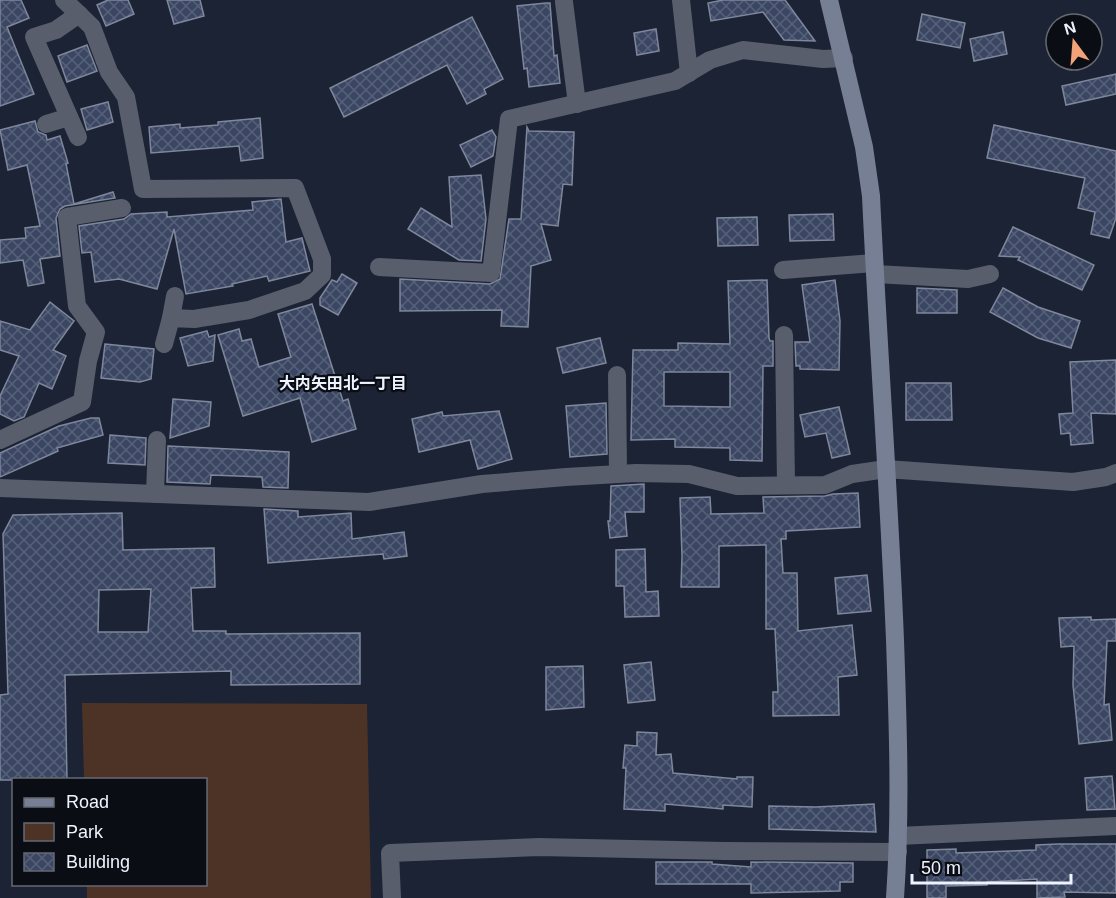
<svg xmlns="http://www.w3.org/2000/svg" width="1116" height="898" viewBox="0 0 1116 898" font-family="Arial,'Noto Sans JP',sans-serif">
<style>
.green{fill:#4d3325}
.building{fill:url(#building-cross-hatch);stroke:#7e879c;stroke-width:1.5;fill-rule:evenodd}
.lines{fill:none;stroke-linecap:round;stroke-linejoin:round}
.street{stroke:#585e6b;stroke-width:18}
.secondary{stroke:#767f94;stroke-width:18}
.labels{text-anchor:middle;stroke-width:4.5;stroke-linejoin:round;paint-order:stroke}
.neighbourhood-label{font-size:16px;font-weight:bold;fill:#eef4ff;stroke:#0a0d14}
</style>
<defs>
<pattern id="building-cross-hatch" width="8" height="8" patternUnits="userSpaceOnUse" patternTransform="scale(1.5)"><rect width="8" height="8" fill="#3a4662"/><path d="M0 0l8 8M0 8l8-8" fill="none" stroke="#57617a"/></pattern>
</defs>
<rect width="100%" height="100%" fill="#1c2334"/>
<polygon class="green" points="82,703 367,704 371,898 87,898 87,885 206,884 206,780 84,779"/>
<g class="building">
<polygon points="0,0 21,0 29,18 7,27 34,94 0,106"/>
<polygon points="108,0 128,0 134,14 106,26 97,5"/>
<polygon points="167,0 200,0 204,16 174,24"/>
<polygon points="723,0 785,0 815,41 784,40 763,12 711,21 708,3"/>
<polygon points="546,3 550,3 554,56 557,55 560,83 529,87 527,68 524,69 517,6"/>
<polygon points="922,14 965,23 960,48 917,40"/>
<polygon points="472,17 503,79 484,89 486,94 467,104 447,65 344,117 330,88"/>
<polygon points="656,29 659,51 637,55 634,33"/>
<polygon points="1003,32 1007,54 974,61 970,39"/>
<polygon points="87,45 97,71 67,82 58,56"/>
<polygon points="1116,74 1116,94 1066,105 1062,86"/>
<polygon points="108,102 113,122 87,130 81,109"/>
<polygon points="260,118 263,158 241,161 239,146 151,153 149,127 180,124 180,128 218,125 218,122"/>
<polygon points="35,121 38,132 46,135 47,140 60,136 68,163 66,164 74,204 113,192 115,198 65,206 60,209 56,218 60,256 40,259 44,283 28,286 23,260 0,263 0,240 26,238 25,228 40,226 27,165 8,170 0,130"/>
<polygon points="994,125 1116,151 1116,218 1109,238 1091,234 1095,212 1078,208 1085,178 987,158"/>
<polygon points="527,127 529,131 574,132 572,185 563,184 558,226 541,224 551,260 531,266 528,327 501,326 502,310 400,311 400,279 490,284 500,279 509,219 521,219"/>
<polygon points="492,130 496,137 493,156 471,167 460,145"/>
<polygon points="481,175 486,219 481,261 459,260 408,229 421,208 452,227 449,177"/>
<polygon points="281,199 286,242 302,238 310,271 269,281 267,276 232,284 233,286 186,294 174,229 157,289 119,279 95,282 91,252 82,253 79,226 124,219 131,214 167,212 167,217 253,210 252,202"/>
<polygon points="833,214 834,240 790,241 789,215"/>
<polygon points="757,217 758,245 718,246 717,218"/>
<polygon points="1013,227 1094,265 1082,290 1018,260 1020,257 999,256"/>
<polygon points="342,274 357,283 338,315 320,305 320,298 332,280 337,282"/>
<path d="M 767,280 L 769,338 L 770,341 L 773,341 L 773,366 L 763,366 L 762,461 L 730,460 L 730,448 L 675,447 L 675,439 L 631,440 L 633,350 L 678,350 L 678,343 L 730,344 L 728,281 ZM 664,372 L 730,372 L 730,407 L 664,406 Z"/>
<polygon points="835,280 840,321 839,370 800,369 800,366 796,366 795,342 810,342 802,285"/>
<polygon points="917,288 957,290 957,313 917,313"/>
<polygon points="1003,288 1038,307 1080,321 1071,348 1038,338 990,312"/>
<polygon points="50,302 74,321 53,350 66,356 52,389 39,383 24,417 14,421 0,414 0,396 19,356 0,350 0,321 30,330"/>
<polygon points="312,304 343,401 348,399 356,429 312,442 300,398 243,416 218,335 239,329 242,341 251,339 259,367 291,357 278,314"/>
<polygon points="207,331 209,337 215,335 213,361 188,366 180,338"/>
<polygon points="600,338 606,363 563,373 557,348"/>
<polygon points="105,344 154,349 151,379 140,382 101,378"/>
<polygon points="1116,360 1116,414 1091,413 1093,443 1071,445 1070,433 1061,434 1059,414 1073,413 1070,362"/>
<polygon points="906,383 951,383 952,420 906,420"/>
<polygon points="173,399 211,402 209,426 170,438"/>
<polygon points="606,403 607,454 570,457 566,406"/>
<polygon points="839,407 850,454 832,458 826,433 805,437 800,415"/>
<polygon points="499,411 512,459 478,469 470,440 419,452 412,419 442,412 443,416"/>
<polygon points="91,418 99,418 103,435 57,448 58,451 0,477 0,453 59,426"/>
<polygon points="110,435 146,438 145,465 108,463"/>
<polygon points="168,446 289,452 288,488 263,487 262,477 211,475 210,484 167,482"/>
<polygon points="644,484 644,512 625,512 627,536 610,538 608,521 610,521 611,486"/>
<polygon points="858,493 860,527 786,531 786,539 781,539 783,573 797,573 798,631 852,625 857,675 838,677 839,715 773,716 773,692 778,692 775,629 766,629 766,545 719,546 719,587 681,587 682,556 680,498 710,497 711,514 764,513 763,497 825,496 833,494"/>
<polygon points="264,509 298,511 298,517 351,513 352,539 404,532 407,556 384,559 383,554 268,563"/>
<path d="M 122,513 L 123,550 L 214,548 L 215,587 L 191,588 L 193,631 L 226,631 L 226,634 L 360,633 L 360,684 L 231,685 L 231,671 L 65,675 L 67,780 L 0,780 L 0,695 L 8,694 L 3,534 L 13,515 ZM 151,589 L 148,632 L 98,632 L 99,590 Z"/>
<polygon points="645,549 646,592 658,591 659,616 625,617 624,586 616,586 616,550"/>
<polygon points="867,575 871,611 838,614 835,578"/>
<polygon points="1091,617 1091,620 1116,619 1116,641 1107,641 1104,705 1109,704 1112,740 1079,744 1073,685 1074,646 1061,647 1059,618"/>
<polygon points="651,662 655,700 628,703 624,665"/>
<polygon points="583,666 584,707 546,710 546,667"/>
<polygon points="637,732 657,733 656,755 671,754 673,773 737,779 737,777 753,777 752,807 723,805 723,809 665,804 665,811 624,809 626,768 623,768 625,745 637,746"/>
<polygon points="1112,776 1115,809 1087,810 1085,778"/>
<polygon points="874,804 876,832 769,829 769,806 816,807"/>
<polygon points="1058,844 1116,844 1116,893 1064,892 1065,897 1037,898 1037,879 987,882 987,885 946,886 946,898 927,898 927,850 956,849 956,853 1036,850 1036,845"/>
<polygon points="656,862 712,862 712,864 751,867 751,862 853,863 853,882 840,882 840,891 751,893 751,884 656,884"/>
</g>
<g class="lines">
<g class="street">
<polyline points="64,0 92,27 109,72 126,97 143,189 295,188 322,259 322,275 305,291 249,310 194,319 171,318 164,344"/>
<polyline points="681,0 689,73"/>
<polyline points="564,2 577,104"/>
<polyline points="46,124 69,117"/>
<polyline points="78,137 34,37 56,30 79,14"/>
<polyline points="379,267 491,273 509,119 675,81 710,60 743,50 823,59 844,58"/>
<polyline points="783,270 874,263"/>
<polyline points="875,274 968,279 990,274"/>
<polyline points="171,318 175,296"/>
<polyline points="784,335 786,485"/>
<polyline points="617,375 618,474"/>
<polyline points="0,440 82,402 88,361 96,332 77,306 67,217 122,208"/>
<polyline points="0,488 369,502 482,484 566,477 636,473 689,474 737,486 825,485 852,474 886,469 1073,482 1106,477 1116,473"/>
<polyline points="155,494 157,440"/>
<polyline points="898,836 1116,826"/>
<polyline points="392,898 390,853 539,847 725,851 898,852"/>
</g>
<path class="secondary" d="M 829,0 L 864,147 L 871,196 C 878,344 889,492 895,640 C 898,726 901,812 895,898"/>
</g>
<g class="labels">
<g class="neighbourhood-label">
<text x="343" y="389">大内矢田北一丁目</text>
</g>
</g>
<rect x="12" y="778" width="195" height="108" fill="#0a0d14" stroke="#656972" stroke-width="1.5"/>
<rect x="24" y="798" width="30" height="9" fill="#767f94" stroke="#656972" stroke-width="1.5"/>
<text x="66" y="808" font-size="18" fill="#eef4ff">Road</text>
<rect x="24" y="823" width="30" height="18" fill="#4d3325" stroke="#656972" stroke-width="1.5"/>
<text x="66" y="838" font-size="18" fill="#eef4ff">Park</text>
<rect x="24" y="853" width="30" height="18" fill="url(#building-cross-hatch)" stroke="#656972" stroke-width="1.5"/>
<text x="66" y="868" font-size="18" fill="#eef4ff">Building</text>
<g transform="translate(1074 42) rotate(344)"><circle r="28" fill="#0a0d14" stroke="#656972" stroke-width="1.5"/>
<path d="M0-4.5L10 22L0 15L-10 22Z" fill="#f0a279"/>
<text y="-9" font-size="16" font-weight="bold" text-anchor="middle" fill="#eef4ff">N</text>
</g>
<path d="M912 874v9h159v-9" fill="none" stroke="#eef4ff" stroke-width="3"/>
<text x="921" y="874" font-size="18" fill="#eef4ff" stroke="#0a0d14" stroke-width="4.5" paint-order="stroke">50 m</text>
</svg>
